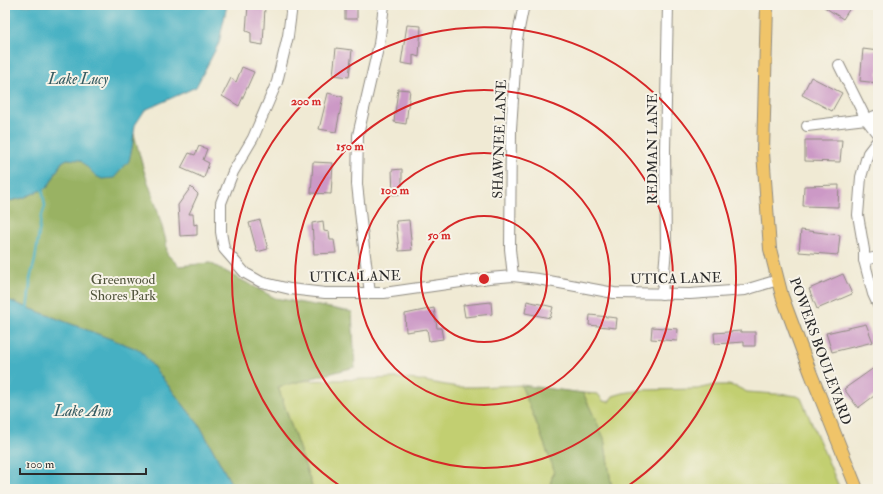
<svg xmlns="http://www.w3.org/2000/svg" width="883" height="494" viewBox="0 0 883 494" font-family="'IM FELL Double Pica',serif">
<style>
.green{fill:#c2cf71;stroke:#767d4e}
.forest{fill:#99b263;stroke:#626e47}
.water{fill:#45b0c3;stroke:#386e77}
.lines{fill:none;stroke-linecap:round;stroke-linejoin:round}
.stream{stroke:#45b0c3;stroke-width:2.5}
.building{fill:#cc99c6}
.minor-casing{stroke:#8e8a80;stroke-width:12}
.major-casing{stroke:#8e8a80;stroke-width:14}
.minor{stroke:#fff;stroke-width:10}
.major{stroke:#f0c469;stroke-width:12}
.ring{fill:none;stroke:#d62828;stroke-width:2}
.labels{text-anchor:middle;stroke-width:4;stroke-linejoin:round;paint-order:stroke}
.street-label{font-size:14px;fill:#2b2b2b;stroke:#f7f3e8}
.park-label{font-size:14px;fill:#51543c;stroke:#f7f3e8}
.water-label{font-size:15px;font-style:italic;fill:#345a60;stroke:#f7f3e8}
.centre{fill:#d62828;stroke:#f7f3e8;stroke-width:2}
.ring-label{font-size:12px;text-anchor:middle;font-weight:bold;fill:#d62828;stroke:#f7f3e8;stroke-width:4;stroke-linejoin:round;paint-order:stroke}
</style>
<rect width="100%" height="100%" fill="#f7f3e8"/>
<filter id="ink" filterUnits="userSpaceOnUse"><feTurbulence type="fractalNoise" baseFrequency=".025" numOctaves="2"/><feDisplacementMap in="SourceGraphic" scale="8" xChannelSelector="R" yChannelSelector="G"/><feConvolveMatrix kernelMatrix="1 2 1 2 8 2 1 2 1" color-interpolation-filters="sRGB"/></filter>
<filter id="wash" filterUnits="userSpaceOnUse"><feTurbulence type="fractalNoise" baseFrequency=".012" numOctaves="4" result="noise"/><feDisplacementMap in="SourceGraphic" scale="16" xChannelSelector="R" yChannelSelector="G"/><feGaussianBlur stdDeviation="0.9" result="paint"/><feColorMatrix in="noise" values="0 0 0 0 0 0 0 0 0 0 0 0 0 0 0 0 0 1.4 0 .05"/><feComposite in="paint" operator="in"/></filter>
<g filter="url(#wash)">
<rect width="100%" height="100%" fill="#f0ead4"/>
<g class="green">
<polygon points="397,378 418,380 440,384 458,387 476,387 521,385 538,427 554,470 549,489 313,489 278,387 301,381"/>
<polygon points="715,385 728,385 737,387 747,392 790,395 797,396 801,398 840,489 612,489 604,438 583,393 598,394 603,401 609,402 613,396 623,393 642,390 698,389"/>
</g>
<g class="forest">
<polygon points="134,134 144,171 155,202 166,241 167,254 179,266 210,263 275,298 352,312 355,367 278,387 313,489 234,489 200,426 140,350 5,299 5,202 23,198 48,187 62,162 67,159 80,160 96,176 132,148"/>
<polygon points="521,385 583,393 604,438 612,489 549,489 554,470 538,427"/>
</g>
<g class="water">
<polygon points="5,5 227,5 219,43 196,87 145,110 135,125 132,148 129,161 114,178 102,179 96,176 80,160 67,159 62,162 48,187 23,198 5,202"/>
<polygon points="5,299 140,350 200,426 234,489 5,489"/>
</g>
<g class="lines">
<polyline class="stream" points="27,310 30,285 30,279 35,260 41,218 45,206 42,187"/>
</g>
<g id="blocks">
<g class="building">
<polygon points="248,5 265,7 263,45 251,43 251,33 246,31"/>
<rect x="345" y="5" width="12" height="14"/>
<polygon points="821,5 852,5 843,19"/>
<polygon points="407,25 421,26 419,57 413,55 413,65 401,63"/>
<polygon points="336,48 352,50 349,77 333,75"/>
<polygon points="863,49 878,51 878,83 860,81"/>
<polygon points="242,67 254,72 239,106 222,96 231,78 236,82"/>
<polygon points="811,77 842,93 832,111 802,95"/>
<polygon points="398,89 410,90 406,124 394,122"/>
<polygon points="328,93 343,97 336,132 319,129"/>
<polygon points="805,140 842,140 840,162 805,161"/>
<polygon points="199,146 207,149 203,160 209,163 204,178 181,168 189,153 195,155"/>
<polygon points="313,162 333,163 331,194 311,193"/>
<polygon points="402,169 402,194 393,195 392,170"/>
<polygon points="839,185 838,207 803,206 804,186"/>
<polygon points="191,187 198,194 189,214 193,214 194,225 197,224 197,235 180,236 178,205"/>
<polygon points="260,220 268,249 257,252 249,223"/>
<polygon points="409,220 412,250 399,251 396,221"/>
<polygon points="323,221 324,231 329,232 330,240 334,240 336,253 314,254 312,223"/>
<polygon points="801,230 840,235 838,255 799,252"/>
<polygon points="843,274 852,294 817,309 809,289"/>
<polygon points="527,301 553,307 550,318 525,313"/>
<polygon points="491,302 492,314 465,317 463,305"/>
<polygon points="434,308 437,328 441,328 443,339 429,341 427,329 406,332 405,314"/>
<polygon points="590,315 617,318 616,328 589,325"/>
<polygon points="866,324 873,342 832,352 826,333"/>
<polygon points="652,327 678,329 677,341 651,339"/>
<polygon points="741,331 741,332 755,332 755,346 744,346 744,342 715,344 714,333"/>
<polygon points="878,365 878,393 858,408 844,389"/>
</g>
</g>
</g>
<g filter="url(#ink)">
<use href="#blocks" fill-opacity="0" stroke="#8e8a80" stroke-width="1"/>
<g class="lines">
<defs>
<g id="minor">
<polyline points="292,5 288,36 277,82 253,138 233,172 221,203 221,232 224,249 245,273 261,282 290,289 325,293 384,293 489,278 513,276 538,279 614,293 690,294 745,290 778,280"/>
<polyline points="839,65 866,119 878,135"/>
<polyline points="807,126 866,119 878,115"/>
<polyline points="878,140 868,153 861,177 858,215 864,250 864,260 873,294 878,305"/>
<polyline points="864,260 878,257"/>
<polyline points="513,276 510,249 511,129 517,39 523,9 526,5"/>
<polyline points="370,293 364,248 357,184 358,135 379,44 384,5"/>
<polyline points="662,294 666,249 665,150 668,5"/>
</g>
<polyline id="major" points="767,5 763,152 770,249 782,296 811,374 857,489"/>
</defs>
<use href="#minor" class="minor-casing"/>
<use href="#major" class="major-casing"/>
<use href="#minor" class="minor"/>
<use href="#major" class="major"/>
</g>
</g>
<g class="ring">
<circle cx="484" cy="279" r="63"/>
<circle cx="484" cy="279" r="126"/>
<circle cx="484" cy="279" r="189"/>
<path d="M343 488A252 252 0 1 1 625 488"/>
</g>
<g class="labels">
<g class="street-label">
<text transform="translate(499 139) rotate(-88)" y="5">SHAWNEE LANE</text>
<text transform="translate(652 149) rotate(-90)" y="5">REDMAN LANE</text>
<text transform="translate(355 276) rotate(-1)" y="5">UTICA LANE</text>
<text transform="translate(676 278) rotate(-1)" y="5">UTICA LANE</text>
<text transform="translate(821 351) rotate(70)" y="5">POWERS BOULEVARD</text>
</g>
<g class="park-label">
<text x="123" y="284">Greenwood<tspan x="123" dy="16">Shores Park</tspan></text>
</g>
<g class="water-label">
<text x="78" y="84">Lake Lucy</text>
<text x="83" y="416">Lake Ann</text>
</g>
</g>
<circle cx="484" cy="279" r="6" class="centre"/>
<g class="ring-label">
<text x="306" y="105">200 m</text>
<text x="350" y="150">150 m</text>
<text x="395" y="194">100 m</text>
<text x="439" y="239">50 m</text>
</g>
<rect width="883" height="494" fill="none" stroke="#f7f3e8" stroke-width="20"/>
<path d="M20 468v6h126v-6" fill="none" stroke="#2b2b2b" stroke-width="2"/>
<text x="26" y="468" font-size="12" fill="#2b2b2b" stroke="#f7f3e8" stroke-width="3" paint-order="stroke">100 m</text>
</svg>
